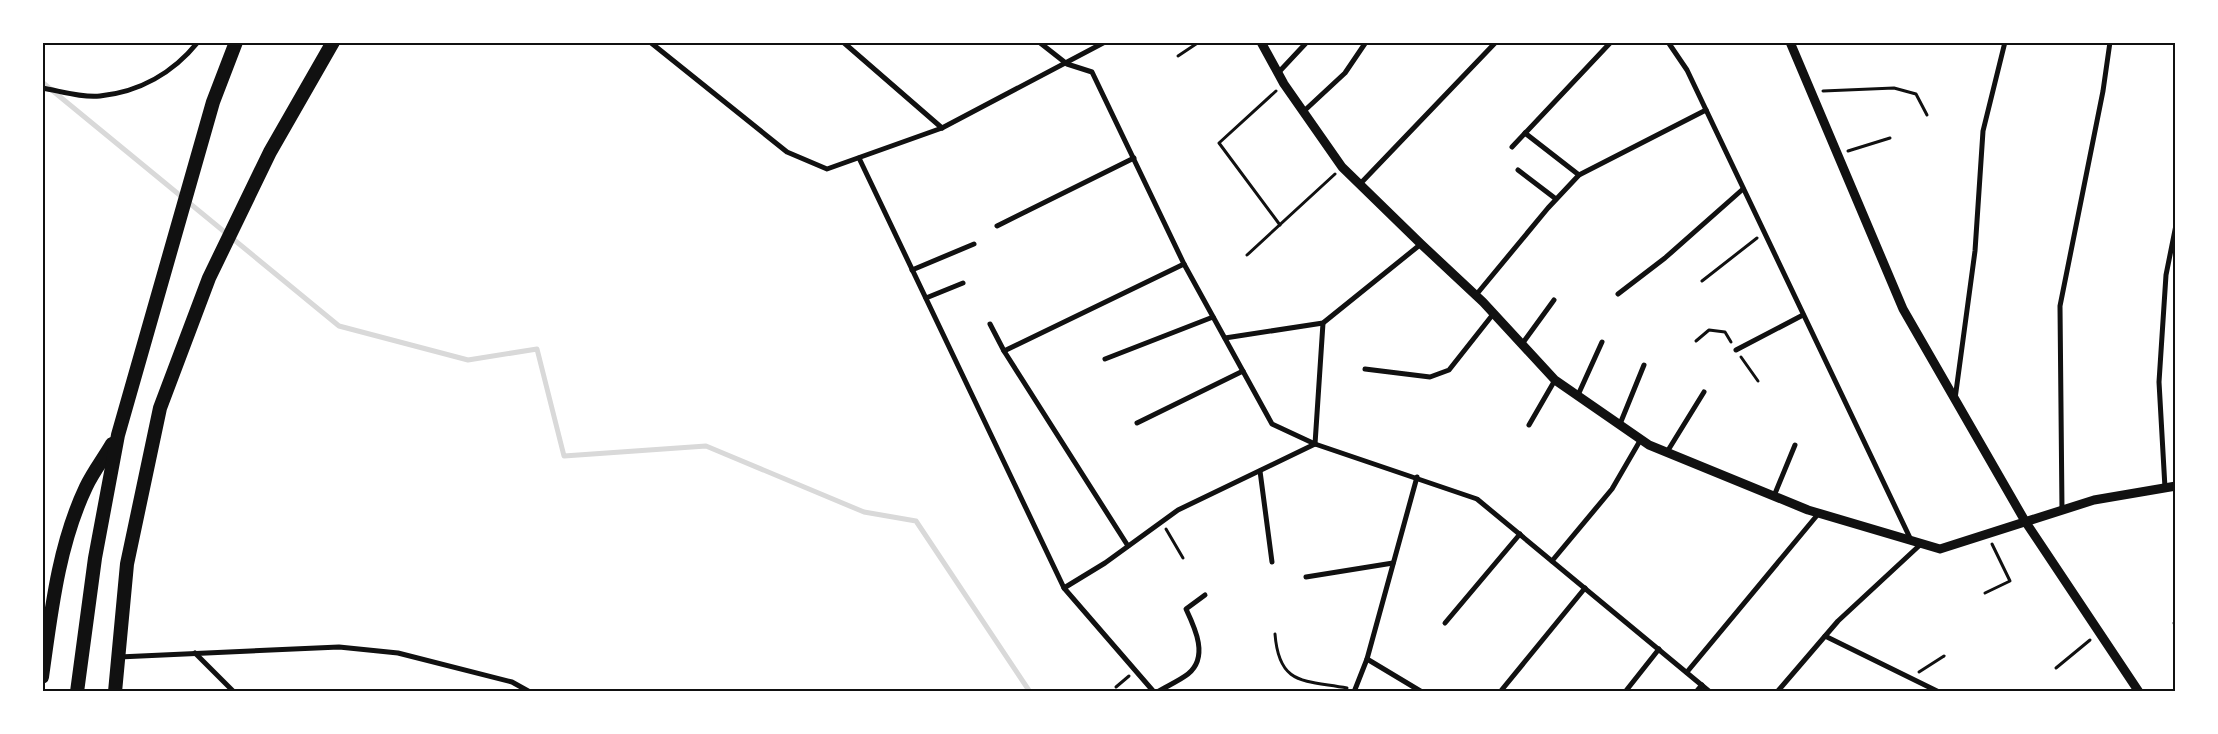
<svg xmlns="http://www.w3.org/2000/svg" width="2218" height="734" viewBox="0 0 2218 734" font-family="Overpass,sans-serif">
<style>
.lines{fill:none;stroke-linecap:round;stroke-linejoin:round}
.stream{stroke:#d9d9d9;stroke-width:5}
.path{stroke:#111;stroke-width:3}
.minor{stroke:#111;stroke-width:5}
.tertiary{stroke:#111;stroke-width:9}
.trunk{stroke:#111;stroke-width:14}
.neatline{fill:none;stroke:#111;stroke-width:2}
</style>
<rect width="100%" height="100%" fill="#fff"/>
<g class="lines">
<polyline class="stream" points="42,82 339,326 468,360 537,349 564,456 706,446 864,512 916,521 1030,692"/>
<g class="path">
<polyline points="1178,56 1199,42"/>
<polyline points="1276,91 1219,143 1280,225"/>
<polyline points="1823,91 1894,88 1916,94 1927,115"/>
<polyline points="1848,151 1890,138"/>
<polyline points="1247,255 1335,174"/>
<polyline points="1702,281 1757,238"/>
<polyline points="1696,341 1709,330 1725,332 1731,342"/>
<polyline points="1741,357 1758,381"/>
<polyline points="1166,529 1183,558"/>
<polyline points="1985,593 2010,581 1992,544"/>
<polyline points="2174,623 2176,623"/>
<path d="M 1275,634 C 1279,686 1304,680 1347,688"/>
<polyline points="2056,668 2090,640"/>
<polyline points="1919,672 1944,656"/>
<polyline points="1116,687 1129,676"/>
</g>
<g class="minor">
<polyline points="650,42 787,152 827,169 942,128 1105,42"/>
<polyline points="843,42 942,128"/>
<polyline points="1039,42 1067,64 1092,72 1184,264 1272,424 1315,444 1477,499 1710,692"/>
<polyline points="1668,42 1687,70 1911,540"/>
<polyline points="1278,73 1307,42"/>
<path d="M 42,88 C 60,91 82,98 100,96 C 139,92 173,73 198,42"/>
<polyline points="1303,112 1345,73 1366,42"/>
<polyline points="1525,133 1579,175"/>
<polyline points="1512,147 1611,42"/>
<polyline points="859,158 1064,588 1154,692"/>
<polyline points="1518,170 1556,199"/>
<polyline points="1360,184 1496,42"/>
<polyline points="997,226 1134,158"/>
<polyline points="912,270 974,244"/>
<polyline points="1618,294 1665,258 1743,189"/>
<polyline points="1476,295 1548,208 1579,175 1706,110"/>
<polyline points="926,298 963,283"/>
<polyline points="990,324 1004,351 1128,546"/>
<polyline points="1225,338 1323,323 1421,244"/>
<polyline points="1522,344 1554,300"/>
<polyline points="1736,350 1803,315"/>
<polyline points="1004,351 1184,264"/>
<polyline points="1105,359 1213,317"/>
<polyline points="1365,369 1430,377 1449,370 1494,313"/>
<polyline points="1578,395 1602,342"/>
<polyline points="1955,399 1975,251 1983,131 2005,42"/>
<polyline points="1137,423 1243,371"/>
<polyline points="1620,424 1644,365"/>
<polyline points="1529,425 1555,380"/>
<polyline points="1315,444 1323,323"/>
<polyline points="1667,452 1704,392"/>
<polyline points="1260,471 1272,562"/>
<polyline points="2165,488 2159,382 2166,275 2176,225"/>
<polyline points="1774,496 1795,445"/>
<polyline points="2062,510 2060,306 2103,91 2110,42"/>
<polyline points="1552,561 1612,489 1641,439"/>
<polyline points="1306,577 1393,563"/>
<polyline points="1064,588 1105,563 1178,510 1315,444"/>
<polyline points="1445,623 1520,534"/>
<polyline points="1825,636 1939,692"/>
<polyline points="195,653 234,692"/>
<polyline points="119,657 339,647 398,653 512,682 530,692"/>
<polyline points="1367,659 1422,692"/>
<polyline points="1687,672 1819,513"/>
<path d="M 1157,692 C 1167,686 1179,681 1188,674 C 1209,657 1195,628 1186,609 L 1205,595"/>
<polyline points="1354,692 1367,659 1417,477"/>
<polyline points="1500,692 1585,588"/>
<polyline points="1625,692 1659,649"/>
<polyline points="1696,692 1702,685"/>
<polyline points="1777,692 1838,621 1921,544"/>
</g>
<g class="tertiary">
<polyline points="1261,42 1284,84 1342,167 1421,244 1483,302 1555,380 1649,445 1808,510 1940,549 2094,500 2176,486"/>
<polyline points="1790,42 1903,309 2025,521 2139,692"/>
</g>
<g class="trunk">
<path d="M 42,677 C 51,613 58,546 86,487 C 93,472 104,458 112,444"/>
<polyline points="77,692 95,558 118,435 213,102 236,42"/>
<polyline points="115,692 127,564 160,408 209,278 270,152 333,42"/>
</g>
</g>
<rect width="2218" height="734" fill="none" stroke="#ffffff" stroke-width="88"/>
<rect x="44" y="44" width="2130" height="646" class="neatline"/>
</svg>
